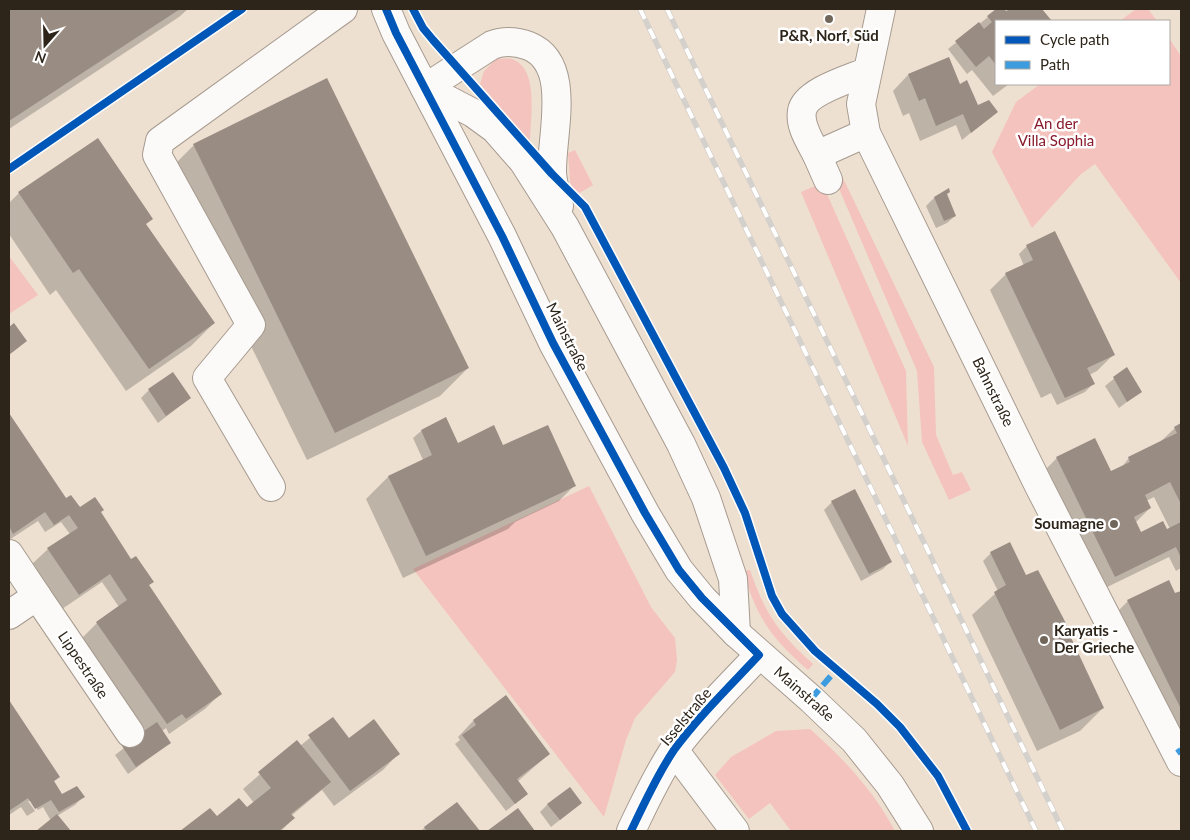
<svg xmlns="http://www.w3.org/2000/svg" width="1190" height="840" viewBox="0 0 1190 840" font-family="Lato,sans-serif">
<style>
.green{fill:#f4c3bd}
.shadow{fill:#0003;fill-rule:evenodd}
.building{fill:#988c83}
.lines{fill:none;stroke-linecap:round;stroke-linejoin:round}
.minor-casing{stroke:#a69b90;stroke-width:30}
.minor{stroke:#fcfaf8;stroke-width:28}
.rail-casing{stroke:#d4d0cb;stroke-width:5.5}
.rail{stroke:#fff;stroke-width:4;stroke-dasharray:11;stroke-linecap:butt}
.quiet{stroke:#3d9cdf;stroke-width:6;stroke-dasharray:12 6;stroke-linecap:butt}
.cycleway-casing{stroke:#fff;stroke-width:11}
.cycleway{stroke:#0057b8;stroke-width:8}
.poi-dot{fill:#71665a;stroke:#fff;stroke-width:2}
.labels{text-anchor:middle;stroke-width:5;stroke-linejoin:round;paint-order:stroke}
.poi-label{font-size:15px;font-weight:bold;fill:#2e251a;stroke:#fff}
.park-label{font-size:15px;fill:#881a2b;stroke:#fff}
.street-label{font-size:15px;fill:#2e251a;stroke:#fff}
</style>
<rect width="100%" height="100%" fill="#eee0d1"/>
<g class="green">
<polygon points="1136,9 1148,9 1157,21 1120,21"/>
<polygon points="1169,38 1181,56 1181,283 1095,164 1080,175 1032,228 992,152 1016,102 1040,84 1169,84"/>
<path d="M 496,59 C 501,59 507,58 512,59 C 540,69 530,119 530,142 L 480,84 L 484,71 Z"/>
<polygon points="575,150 593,185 576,195 570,182 568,153"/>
<polygon points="841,174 934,367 936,435 953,475 962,472 971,490 949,500 922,442 917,371 834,177"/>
<polygon points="822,183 906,371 908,446 801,192"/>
<polygon points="9,256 38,295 9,314"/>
<polygon points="589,486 651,607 675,638 677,660 675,672 635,718 626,740 604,817 413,569"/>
<path d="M 750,570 C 765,614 779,633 813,664 L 808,670 C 771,638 757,618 743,571 Z"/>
<path d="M 810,729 C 844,759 874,791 895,831 L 791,831 L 770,803 L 749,819 L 715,775 L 731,757 L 776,731 Z"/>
</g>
<g class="shadow">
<polygon points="9,9 188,9 179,17 9,129"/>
<polygon points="998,9 1003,9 1006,13 1012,9 1028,9 1030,12 1034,9 1041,9 1050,21 996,21 996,84 1009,84 993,96 972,70 967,74 948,49"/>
<polygon points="908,75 959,85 978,108 996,112 962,140 956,125 920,141 909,113 903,116 893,91"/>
<polygon points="194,145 468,368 440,396 307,460 166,173"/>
<polygon points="948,190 946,195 955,216 947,223 936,228 926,206 934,198"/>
<polygon points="19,193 145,225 214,323 191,346 126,391 56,290 50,295 9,234 9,203"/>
<polygon points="1027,246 1113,355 1097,371 1089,375 1093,384 1085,392 1057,405 1051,393 1041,398 990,290 1006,274 1024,266 1019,254"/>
<polygon points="14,325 26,341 9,355 9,329"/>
<polygon points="1126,369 1140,392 1119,408 1105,386"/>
<polygon points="149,390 190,398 158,423 141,398"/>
<polygon points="9,416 65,498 80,509 100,513 130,559 152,582 148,586 221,693 205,709 169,734 166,728 162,731 170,743 128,774 115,755 145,732 81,639 97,623 119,607 102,582 62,609 32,564 48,549 70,534 61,522 45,532 38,521 9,540"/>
<path d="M 1181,425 L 1181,568 L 1176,571 L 1169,557 L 1099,591 L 1041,474 L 1057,458 L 1110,473 L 1121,468 L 1129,458 L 1159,443 L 1175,428 ZM 1154,497 L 1170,529 L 1141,533 L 1135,523 L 1150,508 L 1146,501 Z"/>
<polygon points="421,431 457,444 503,447 575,485 559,501 515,522 508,529 403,578 366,499 388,477 423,460 413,438"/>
<polygon points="832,502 891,561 883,569 861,581 824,510"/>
<polygon points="991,553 1066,630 1103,708 1080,731 1037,751 972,615 998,591 983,561"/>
<polygon points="1181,592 1181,749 1112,617 1128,601"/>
<polygon points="506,697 549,754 517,782 527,794 506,811 455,744 460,740 458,737 473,721"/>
<polygon points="9,702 59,777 53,782 61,796 83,797 75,805 57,816 69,831 38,831 51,821 43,807 38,810 31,801 28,801 35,811 27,816 21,807 9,815"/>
<polygon points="333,719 349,740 398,754 383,770 334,806 322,790 291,816 294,818 281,831 182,831 210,809 216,817 246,809 254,803 243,789 297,742 300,746"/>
<polygon points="581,803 551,827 540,812 548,804"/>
<polygon points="457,804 478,831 421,831 424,828"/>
</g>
<g class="building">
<polygon points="9,9 180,9 9,121"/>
<polygon points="996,9 1004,9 1006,11 1010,9 1042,9 1052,21 996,21 996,65 989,56 976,67 955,41 979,22 984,29 992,22 987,16"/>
<polygon points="949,57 960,84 967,80 978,105 989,100 998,112 971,133 963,114 936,126 925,98 919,101 908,74"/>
<polygon points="327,78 469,368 335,433 193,144"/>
<polygon points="98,138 153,219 146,224 215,323 149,369 79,269 73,273 18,192"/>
<polygon points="949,188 950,192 947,194 956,216 944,221 934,197"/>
<polygon points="1055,231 1115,355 1087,368 1095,384 1065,398 1005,273 1033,260 1026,245"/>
<polygon points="14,323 27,341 10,354 9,327"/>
<polygon points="1127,367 1142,392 1127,402 1113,377"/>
<polygon points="173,372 191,398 166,416 148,389"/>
<polygon points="9,413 66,498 71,495 80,507 95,497 104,510 101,512 131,559 136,556 154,582 149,585 222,694 186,719 182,714 167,724 96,622 127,600 110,574 79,595 47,548 78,528 69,515 54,525 45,512 13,534 9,526"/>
<polygon points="446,417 458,443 494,425 503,445 548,425 576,486 426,556 388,476 432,455 421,430"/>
<polygon points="1181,423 1181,504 1170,482 1145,495 1151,508 1134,517 1141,532 1163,521 1167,529 1181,522 1181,558 1176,547 1115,577 1056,457 1095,438 1111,471 1130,462 1128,457 1177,433 1174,427"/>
<polygon points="855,489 892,562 869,574 831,501"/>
<polygon points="1010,542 1026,575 1038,570 1069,629 1067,629 1104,708 1060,730 994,592 1006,585 990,552"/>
<polygon points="1169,580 1175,593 1181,591 1181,709 1127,600"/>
<polygon points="506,695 550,754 517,779 528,794 515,804 462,735 476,725 473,720"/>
<polygon points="9,700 60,777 54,781 62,794 77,786 85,797 59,812 51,800 35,809 28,798 9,811"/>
<polygon points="333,717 349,738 374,719 400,754 350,791 308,735"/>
<polygon points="157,722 171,743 136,767 122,746"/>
<polygon points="297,740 331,782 291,814 295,818 279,831 180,831 210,808 217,816 239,798 247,807 271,788 258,772"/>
<polygon points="570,787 582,803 560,820 547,804"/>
<polygon points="457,802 480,831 427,831 424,827"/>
<polygon points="518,808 535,831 487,831"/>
<polygon points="57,814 71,831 36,831"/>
</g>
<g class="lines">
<defs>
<g id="minor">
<polyline points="386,9 396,33 502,236 553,343 645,513 679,570 702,598 736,633 811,699 854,740 890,785 919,831"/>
<polyline points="881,9 861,104 866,133 1039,486 1181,762"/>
<path d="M 866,72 C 849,79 805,92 802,111 C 799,126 811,143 817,155 L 866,133"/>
<polyline points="425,88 473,113 495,129 523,161 565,227 681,444 706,498 733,579 736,633"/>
<path d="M 425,88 L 492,45 C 505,40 516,41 529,46 C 573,64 551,135 552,173 C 553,184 556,196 559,206"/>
<polyline points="817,155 828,180"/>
<polyline points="271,487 207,378 251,325 157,155 160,141 343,9"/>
<polyline points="9,554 37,596"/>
<polyline points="9,615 37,596 130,733"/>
<polyline points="674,750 735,831"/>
<path d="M 631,831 C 644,804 657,775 674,750 C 699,716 730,686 759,655"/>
</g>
</defs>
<use href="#minor" class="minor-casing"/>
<use href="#minor" class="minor"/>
<defs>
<g id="rail">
<polyline points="640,9 1036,831"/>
<polyline points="667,9 1063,831"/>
</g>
</defs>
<use href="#rail" class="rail-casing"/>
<use href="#rail" class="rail"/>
<g class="quiet">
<polyline points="811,699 836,670"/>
<polyline points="1177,753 1181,750"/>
</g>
<defs>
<g id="cycleway">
<path d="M 386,9 L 396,33 L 502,236 L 553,343 L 645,513 L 679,570 L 702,598 L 759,655 C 730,686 699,716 674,750 C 657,775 644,804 631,831"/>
<polyline points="413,9 423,28 433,40 552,174 585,207 724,468 745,513 772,596 782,614 815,651 877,704 900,727 938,776 967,831"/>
<polyline points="9,169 242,9"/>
</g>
</defs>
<use href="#cycleway" class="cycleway-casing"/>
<use href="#cycleway" class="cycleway"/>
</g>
<g class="poi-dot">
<circle cx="829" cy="19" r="5"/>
<circle cx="1114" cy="524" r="5"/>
<circle cx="1044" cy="640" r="5"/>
</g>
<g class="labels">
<g class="poi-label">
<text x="829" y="41">P&amp;R, Norf, Süd</text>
<text x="1104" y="529" text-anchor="end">Soumagne</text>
<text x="1054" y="636" text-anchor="start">Karyatis -<tspan x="1054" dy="17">Der Grieche</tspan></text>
</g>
<g class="park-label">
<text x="1056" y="129">An der<tspan x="1056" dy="17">Villa Sophia</tspan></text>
</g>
<g class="street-label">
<text transform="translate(567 337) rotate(63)" y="5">Mainstraße</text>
<text transform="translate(993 392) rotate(64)" y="5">Bahnstraße</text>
<text transform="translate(83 665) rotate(56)" y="5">Lippestraße</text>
<text transform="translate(804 694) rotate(41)" y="5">Mainstraße</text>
<text transform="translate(686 717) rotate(-50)" y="5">Isselstraße</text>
</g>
</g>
<rect width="1190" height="840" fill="none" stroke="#2e251a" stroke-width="20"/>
<rect x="995" y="20" width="175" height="65" fill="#ffffff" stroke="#aba8a3"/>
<rect x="1005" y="36" width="25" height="8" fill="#0057b8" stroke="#aba8a3"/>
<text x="1040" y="45" font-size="15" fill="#2e251a">Cycle path</text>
<rect x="1005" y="61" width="25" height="8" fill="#3d9cdf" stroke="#aba8a3"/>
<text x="1040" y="70" font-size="15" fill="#2e251a">Path</text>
<g transform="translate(45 45) rotate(200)" stroke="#ffffff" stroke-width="4" paint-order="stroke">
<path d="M0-4L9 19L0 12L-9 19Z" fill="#2e251a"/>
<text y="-8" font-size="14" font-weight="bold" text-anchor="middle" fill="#2e251a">N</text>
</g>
</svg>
